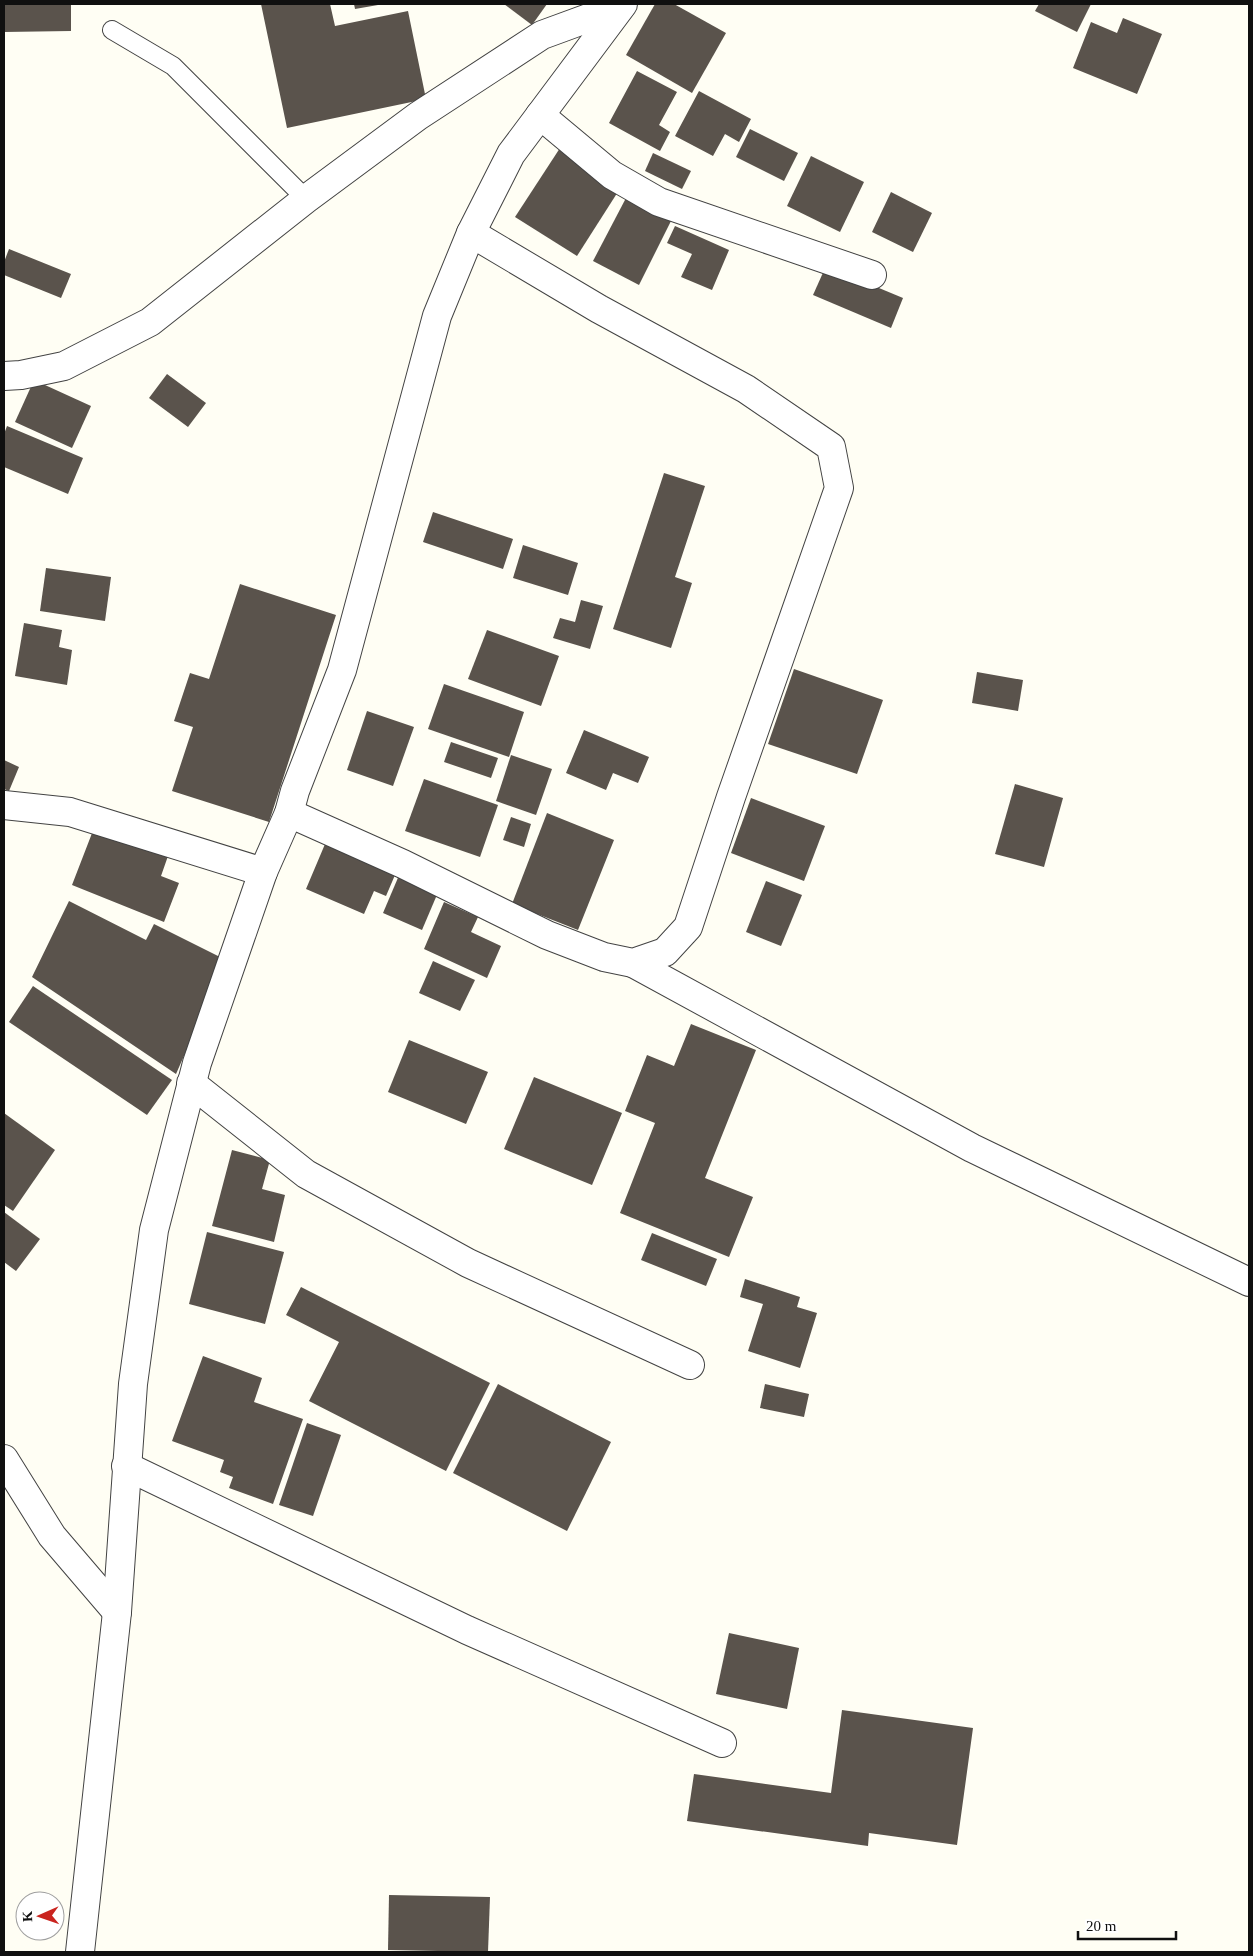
<svg xmlns="http://www.w3.org/2000/svg" width="1253" height="1956" viewBox="0 0 1253 1956" font-family="Georgia,serif">
<style>
.building{fill:#5a534c}
.lines{fill:none;stroke-linecap:round;stroke-linejoin:round}
.service-casing{stroke:#434343;stroke-width:20}
.minor-casing{stroke:#434343;stroke-width:30}
.tertiary-casing{stroke:#434343;stroke-width:30}
.service{stroke:#fff;stroke-width:18}
.minor{stroke:#fff;stroke-width:28}
.tertiary{stroke:#fff;stroke-width:28}
</style>
<rect width="100%" height="100%" fill="#fffef4"/>
<g class="building">
<polygon points="4,4 71,4 71,31 4,32"/>
<polygon points="261,4 330,4 335,26 408,11 426,99 287,128"/>
<polygon points="354,4 378,4 378,5 355,9"/>
<polygon points="504,4 547,4 532,25"/>
<polygon points="655,4 674,4 726,33 692,93 626,55"/>
<polygon points="1039,4 1091,4 1077,32 1035,11"/>
<polygon points="1123,18 1162,34 1137,94 1073,68 1091,22 1117,33"/>
<polygon points="637,71 677,92 659,125 670,132 660,151 609,123"/>
<polygon points="699,91 751,119 739,142 725,134 713,156 675,136"/>
<polygon points="750,129 798,153 784,181 736,157"/>
<polygon points="560,148 621,187 577,256 515,217"/>
<polygon points="653,153 691,171 682,189 645,171"/>
<polygon points="811,156 864,182 840,232 787,206"/>
<polygon points="891,192 932,213 913,252 872,232"/>
<polygon points="626,198 671,221 639,285 593,261"/>
<polygon points="675,226 729,250 712,290 681,277 692,254 667,243"/>
<polygon points="9,249 71,274 61,298 4,275 4,262"/>
<polygon points="826,266 903,298 891,328 813,295"/>
<polygon points="167,374 206,403 188,427 149,398"/>
<polygon points="34,380 91,406 72,448 15,422"/>
<polygon points="7,426 83,458 68,494 4,467 4,434"/>
<polygon points="664,473 705,486 675,577 692,583 671,648 613,629"/>
<polygon points="433,512 513,539 503,569 423,542"/>
<polygon points="523,545 578,563 568,595 513,578"/>
<polygon points="46,568 111,577 105,621 40,611"/>
<polygon points="240,584 336,615 269,822 172,791 193,727 174,721 190,673 209,679"/>
<polygon points="581,600 603,606 590,649 553,638 560,618 575,622"/>
<polygon points="24,623 62,630 59,647 72,650 67,685 15,676"/>
<polygon points="487,630 559,656 541,706 468,679"/>
<polygon points="794,669 883,700 857,774 768,744"/>
<polygon points="977,672 1023,680 1018,711 972,703"/>
<polygon points="444,684 524,712 509,757 428,729"/>
<polygon points="367,711 414,727 393,786 347,770"/>
<polygon points="584,730 649,757 638,783 613,773 606,790 566,773"/>
<polygon points="451,742 498,758 491,778 444,762"/>
<polygon points="511,755 552,769 536,815 496,801"/>
<polygon points="4,760 19,767 9,791 4,789"/>
<polygon points="424,779 498,805 480,857 405,831"/>
<polygon points="1015,784 1063,798 1044,867 995,854"/>
<polygon points="751,798 825,826 804,881 731,853"/>
<polygon points="547,813 614,840 578,930 512,904"/>
<polygon points="511,817 531,824 524,847 503,840"/>
<polygon points="94,828 168,856 161,876 179,883 164,922 72,885"/>
<polygon points="328,837 398,868 386,896 374,891 364,914 306,889"/>
<polygon points="400,873 439,890 422,930 383,913"/>
<polygon points="766,881 802,895 781,946 746,932"/>
<polygon points="69,901 146,940 154,924 226,960 176,1074 32,977"/>
<polygon points="444,902 478,917 471,932 501,946 487,978 424,949"/>
<polygon points="433,961 475,980 460,1011 419,993"/>
<polygon points="33,986 172,1080 147,1115 9,1022"/>
<polygon points="691,1024 756,1050 705,1178 753,1197 729,1257 620,1213 655,1123 625,1111 647,1055 674,1066"/>
<polygon points="409,1040 488,1072 466,1124 388,1092"/>
<polygon points="534,1077 622,1113 592,1185 504,1149"/>
<polygon points="4,1113 55,1150 13,1211 4,1205"/>
<polygon points="232,1150 270,1160 262,1189 285,1195 274,1242 212,1226"/>
<polygon points="4,1212 40,1239 16,1271 4,1262"/>
<polygon points="207,1232 284,1252 265,1324 189,1304"/>
<polygon points="652,1233 717,1259 706,1286 641,1260"/>
<polygon points="745,1279 800,1297 797,1307 817,1313 800,1368 748,1351 763,1304 740,1297"/>
<polygon points="301,1287 490,1383 446,1471 309,1401 339,1342 286,1315"/>
<polygon points="203,1356 262,1378 254,1402 303,1419 273,1504 229,1488 233,1477 220,1472 224,1460 172,1441"/>
<polygon points="498,1384 611,1442 567,1531 453,1473"/>
<polygon points="765,1384 809,1394 804,1417 760,1408"/>
<polygon points="307,1423 341,1435 313,1516 279,1505"/>
<polygon points="729,1633 799,1648 787,1709 716,1694"/>
<polygon points="842,1710 973,1728 957,1845 869,1833 868,1846 687,1821 694,1774 831,1793"/>
<polygon points="389,1895 490,1897 488,1952 388,1950"/>
</g>
<g class="lines">
<defs>
<polyline id="service" points="112,30 173,66 306,199"/>
<g id="minor">
<polyline points="540,115 612,175 659,202 872,275"/>
<polyline points="4,376 21,375 64,366 150,322 306,199 418,116 542,35 621,6"/>
<polyline points="4,805 70,812 263,872"/>
<polyline points="289,813 403,864 547,935 604,957 633,963 665,952 688,927 731,797 839,488 831,447 746,389 599,309 471,233"/>
<polyline points="633,963 972,1148 1249,1282"/>
<polyline points="191,1083 306,1174 468,1263 690,1365"/>
<polyline points="4,1459 52,1536 117,1612"/>
<polyline points="126,1466 467,1630 722,1743"/>
</g>
<polyline id="tertiary" points="80,1952 117,1612 133,1384 154,1230 197,1063 263,872 289,813 295,791 342,670 437,316 471,233 511,154 623,4"/>
</defs>
<use href="#service" class="service-casing"/>
<use href="#minor" class="minor-casing"/>
<use href="#tertiary" class="tertiary-casing"/>
<use href="#service" class="service"/>
<use href="#minor" class="minor"/>
<use href="#tertiary" class="tertiary"/>
</g>
<rect width="1253" height="1956" fill="none" stroke="#101010" stroke-width="10"/>
<g transform="translate(40 1916) rotate(268)"><circle r="24" fill="#ffffff" stroke="#9f9f9f"/>
<path d="M0-4L9 19L0 12L-9 19Z" fill="#ca241f"/>
<text y="-8" font-size="14" font-weight="bold" text-anchor="middle" fill="#101010">K</text>
</g>
<path d="M1078 1931v8h98v-8" fill="none" stroke="#101010" stroke-width="2.5"/>
<text x="1086" y="1931" font-size="15" fill="#101010" stroke="#ffffff" stroke-width="4" paint-order="stroke">20 m</text>
</svg>
